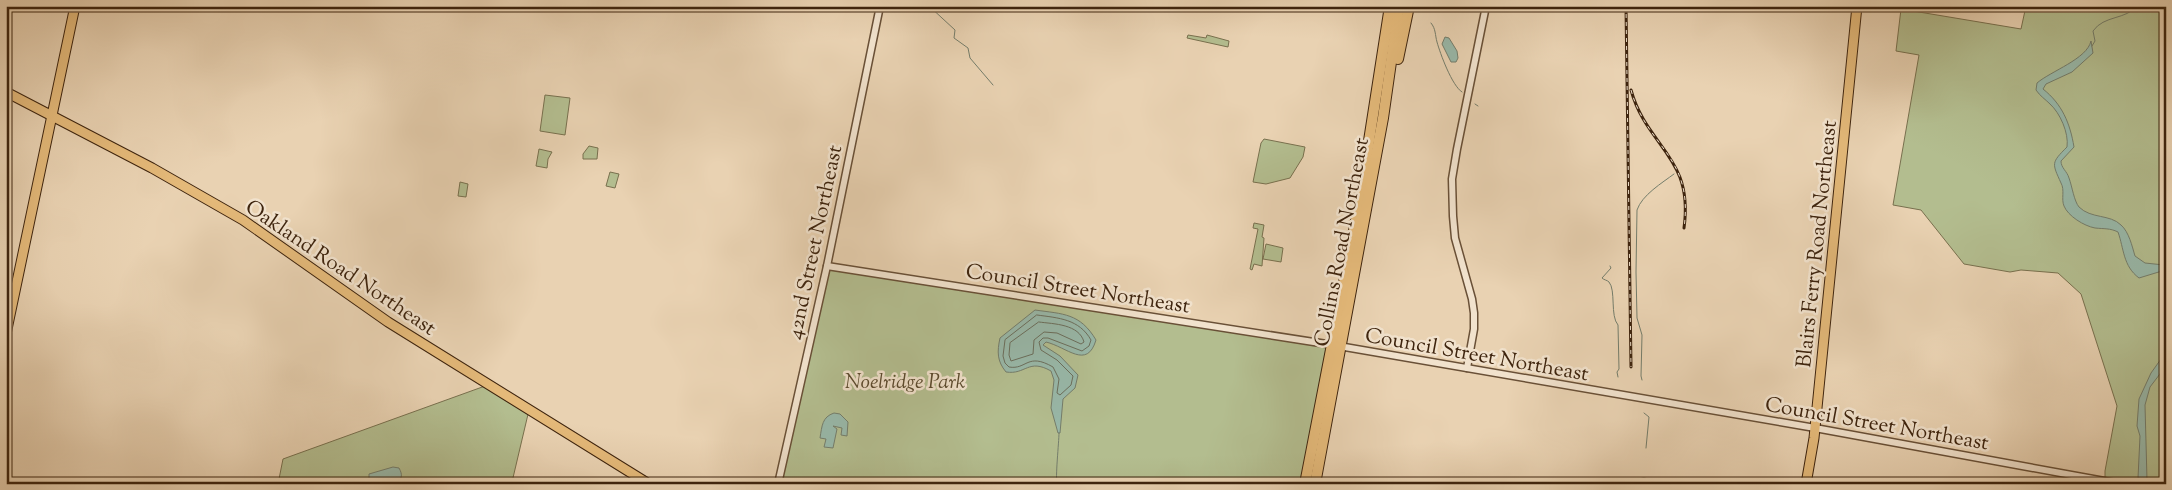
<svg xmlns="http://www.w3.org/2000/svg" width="2172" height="490" viewBox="0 0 2172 490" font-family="'Sorts Mill Goudy',serif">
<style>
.green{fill:#b3bd8f;stroke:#78704e}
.water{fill:#98b8a9;stroke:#747d6b}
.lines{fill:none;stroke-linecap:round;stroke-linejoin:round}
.shore{stroke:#6b6e5c;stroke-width:1}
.stream{stroke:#747d6b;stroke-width:1}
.minor-casing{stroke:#695037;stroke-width:9}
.major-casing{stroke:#3e240e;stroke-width:11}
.highway-casing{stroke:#3e240e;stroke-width:12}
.minor{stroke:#f1e2cd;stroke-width:6}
.major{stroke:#e4b979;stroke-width:9}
.highway{stroke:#e4b979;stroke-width:10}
.rail-casing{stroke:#3e240e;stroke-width:3}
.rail{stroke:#f1e2cd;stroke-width:1;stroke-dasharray:4;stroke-linecap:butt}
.labels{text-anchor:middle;stroke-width:5;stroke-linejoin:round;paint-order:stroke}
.street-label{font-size:21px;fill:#3e240e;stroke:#f1e2cd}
.park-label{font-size:21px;font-style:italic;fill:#5b4a2e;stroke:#f1e2cd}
</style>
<rect width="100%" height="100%" fill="#e9d2b2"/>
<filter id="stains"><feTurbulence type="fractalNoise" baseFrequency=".004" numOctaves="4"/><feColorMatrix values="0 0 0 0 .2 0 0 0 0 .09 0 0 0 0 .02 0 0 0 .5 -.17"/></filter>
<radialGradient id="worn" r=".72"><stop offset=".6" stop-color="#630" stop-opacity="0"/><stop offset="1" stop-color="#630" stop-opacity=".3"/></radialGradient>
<g class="green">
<polygon points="2026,6 2166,6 2166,484 2105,484 2105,471 2117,406 2081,294 2058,273 2021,270 2010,272 1964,264 1921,210 1893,205 1919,55 1896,51 1901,9 2021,29"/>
<polygon points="1188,35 1206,38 1207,35 1229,41 1228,47 1187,38"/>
<polygon points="545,95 570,98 565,135 540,131"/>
<polygon points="1264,139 1305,147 1303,157 1290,178 1266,184 1253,182 1261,143"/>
<polygon points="589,146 598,148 597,159 583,159 583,154"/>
<polygon points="539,149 552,152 548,159 547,168 536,166"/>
<polygon points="610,172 619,174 615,188 606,186"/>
<polygon points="460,182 468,184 466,197 458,196"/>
<polygon points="1254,223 1264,225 1262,237 1264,238 1262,266 1254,264 1252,270 1250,269 1258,229 1253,228"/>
<polygon points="1266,244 1283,248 1281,262 1263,259"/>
<polygon points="827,266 1333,345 1305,484 778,484"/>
<polygon points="485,386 529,410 512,482 523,484 278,484 283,459"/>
<polygon points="1644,478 1672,483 1683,480 1687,484 1634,484 1637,479"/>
</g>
<g class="water">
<polygon points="1445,37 1449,38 1457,51 1458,58 1456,62 1451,62 1442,44"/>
<path d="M 2091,41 L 2093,53 L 2072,72 L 2046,84 L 2043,89 C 2062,104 2070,123 2074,147 L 2061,161 C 2061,168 2067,171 2069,178 C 2072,186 2074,201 2079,207 C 2091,219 2110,214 2121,225 C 2129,232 2132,246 2135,256 L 2145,263 L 2164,265 L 2166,279 L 2162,271 L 2139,278 C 2123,266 2124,249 2118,232 C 2110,228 2104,229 2095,228 C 2084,226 2068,216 2064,206 C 2061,199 2065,190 2061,183 C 2052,163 2051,163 2067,147 C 2069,133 2060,113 2050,104 C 2045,99 2040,96 2036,90 L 2037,83 C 2051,71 2087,59 2091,41 Z"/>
<path d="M 1035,310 C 1063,314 1080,313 1096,340 C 1087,370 1067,347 1046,342 L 1043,345 L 1060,356 L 1078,375 L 1075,388 L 1063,399 L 1060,433 L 1058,433 L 1051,408 L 1054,380 L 1051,371 C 1028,358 1026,375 1006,372 C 997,361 997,352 1000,338 Z"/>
<polygon points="2166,352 2166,366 2150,387 2145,405 2147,480 2138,478 2140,436 2137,426 2139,399 2151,373"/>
<path d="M 834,413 L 840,414 L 848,422 L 847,436 L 841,435 L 842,428 L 833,426 L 837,429 L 833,448 L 824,447 L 826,439 L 820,438 C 822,426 822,417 834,413 Z"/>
<path d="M 393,467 L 399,468 C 403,475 402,479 396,484 L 375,483 L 369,479 L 369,474 Z"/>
</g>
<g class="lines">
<g class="shore">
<path d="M 1037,315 C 1059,318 1079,319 1091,340 L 1089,346 L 1082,351 L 1048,338 L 1043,338 L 1039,342 L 1041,350 L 1057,360 L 1073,376 L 1071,385 L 1060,395 L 1057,393 L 1059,379 L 1053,367 C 1027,352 1027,370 1009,367 L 1005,363 L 1003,356 L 1005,340 Z"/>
<path d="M 1039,322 C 1054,324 1079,324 1084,342 L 1081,344 L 1057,333 L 1044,332 L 1034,340 L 1033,354 L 1011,361 L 1009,355 L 1010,343 Z"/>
</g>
<g class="stream">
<polyline points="929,6 955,30 954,38 968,48 970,58 993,85"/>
<polyline points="1427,9 1427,6"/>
<polyline points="6,23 9,6"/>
<path d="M 1431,23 C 1436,29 1435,35 1437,42 C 1440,53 1452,86 1462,92"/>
<path d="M 2092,46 L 2095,41 L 2093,31 C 2104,15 2126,20 2137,6"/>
<polyline points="1475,104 1478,106"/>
<path d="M 1610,266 L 1611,268 L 1602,278 C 1604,280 1607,280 1609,282 C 1616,290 1610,316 1618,325 L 1619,369 L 1617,372 L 1618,377"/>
<path d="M 1642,380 L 1641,376 L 1642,335 L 1637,318 L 1636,272 L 1637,210 C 1642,195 1662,183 1674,174"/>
<polyline points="1644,413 1649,417 1646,448"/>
<polyline points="2143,479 2143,484"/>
<path d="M 1057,484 C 1055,479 1059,442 1059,433"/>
</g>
<defs>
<g id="minor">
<polyline points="827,266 1333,345 1815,428 2121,484"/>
<polyline points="1467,368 1474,329 1474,313 1472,299 1455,238 1453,216 1452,179 1457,149 1486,6"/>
<polyline points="778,484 827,266 880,6"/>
</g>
<g id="major">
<polyline points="6,92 152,168 243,220 388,322 649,484"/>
<polyline points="6,334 75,6"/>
<polyline points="1806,484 1814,438 1857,6"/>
</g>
<g id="highway">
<polyline points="1398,59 1409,6"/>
<polyline points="1305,484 1359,205 1390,6"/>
<polyline points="1315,484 1383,118 1399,6"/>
</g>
</defs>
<use href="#minor" class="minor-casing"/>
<use href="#major" class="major-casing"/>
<use href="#highway" class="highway-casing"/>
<use href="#minor" class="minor"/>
<use href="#major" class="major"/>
<use href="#highway" class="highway"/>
<defs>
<g id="rail">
<polyline points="1626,6 1631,367"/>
<path d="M 1631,90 C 1647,148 1694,156 1684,228"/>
</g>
</defs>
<use href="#rail" class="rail-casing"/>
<use href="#rail" class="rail"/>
</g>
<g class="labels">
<g class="street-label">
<text transform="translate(814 242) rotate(-78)" y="7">42nd Street Northeast</text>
<text transform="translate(1341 242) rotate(-79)" y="7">Collins Road Northeast</text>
<text transform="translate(1816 244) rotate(-84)" y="7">Blairs Ferry Road Northeast</text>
<text transform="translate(341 267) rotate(34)" y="7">Oakland Road Northeast</text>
<text transform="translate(1078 288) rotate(9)" y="7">Council Street Northeast</text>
<text transform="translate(1477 354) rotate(10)" y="7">Council Street Northeast</text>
<text transform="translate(1877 423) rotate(10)" y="7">Council Street Northeast</text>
</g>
<g class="park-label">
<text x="905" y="388">Noelridge Park</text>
</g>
</g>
<rect width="2172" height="490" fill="none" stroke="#e9d2b2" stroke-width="25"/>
<rect x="8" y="8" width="2157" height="475" fill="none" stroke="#3e240e" stroke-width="2.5"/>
<rect x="12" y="12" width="2147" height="465" fill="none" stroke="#3e240e"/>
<rect width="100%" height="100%" filter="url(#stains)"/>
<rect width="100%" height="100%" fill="url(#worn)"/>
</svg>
